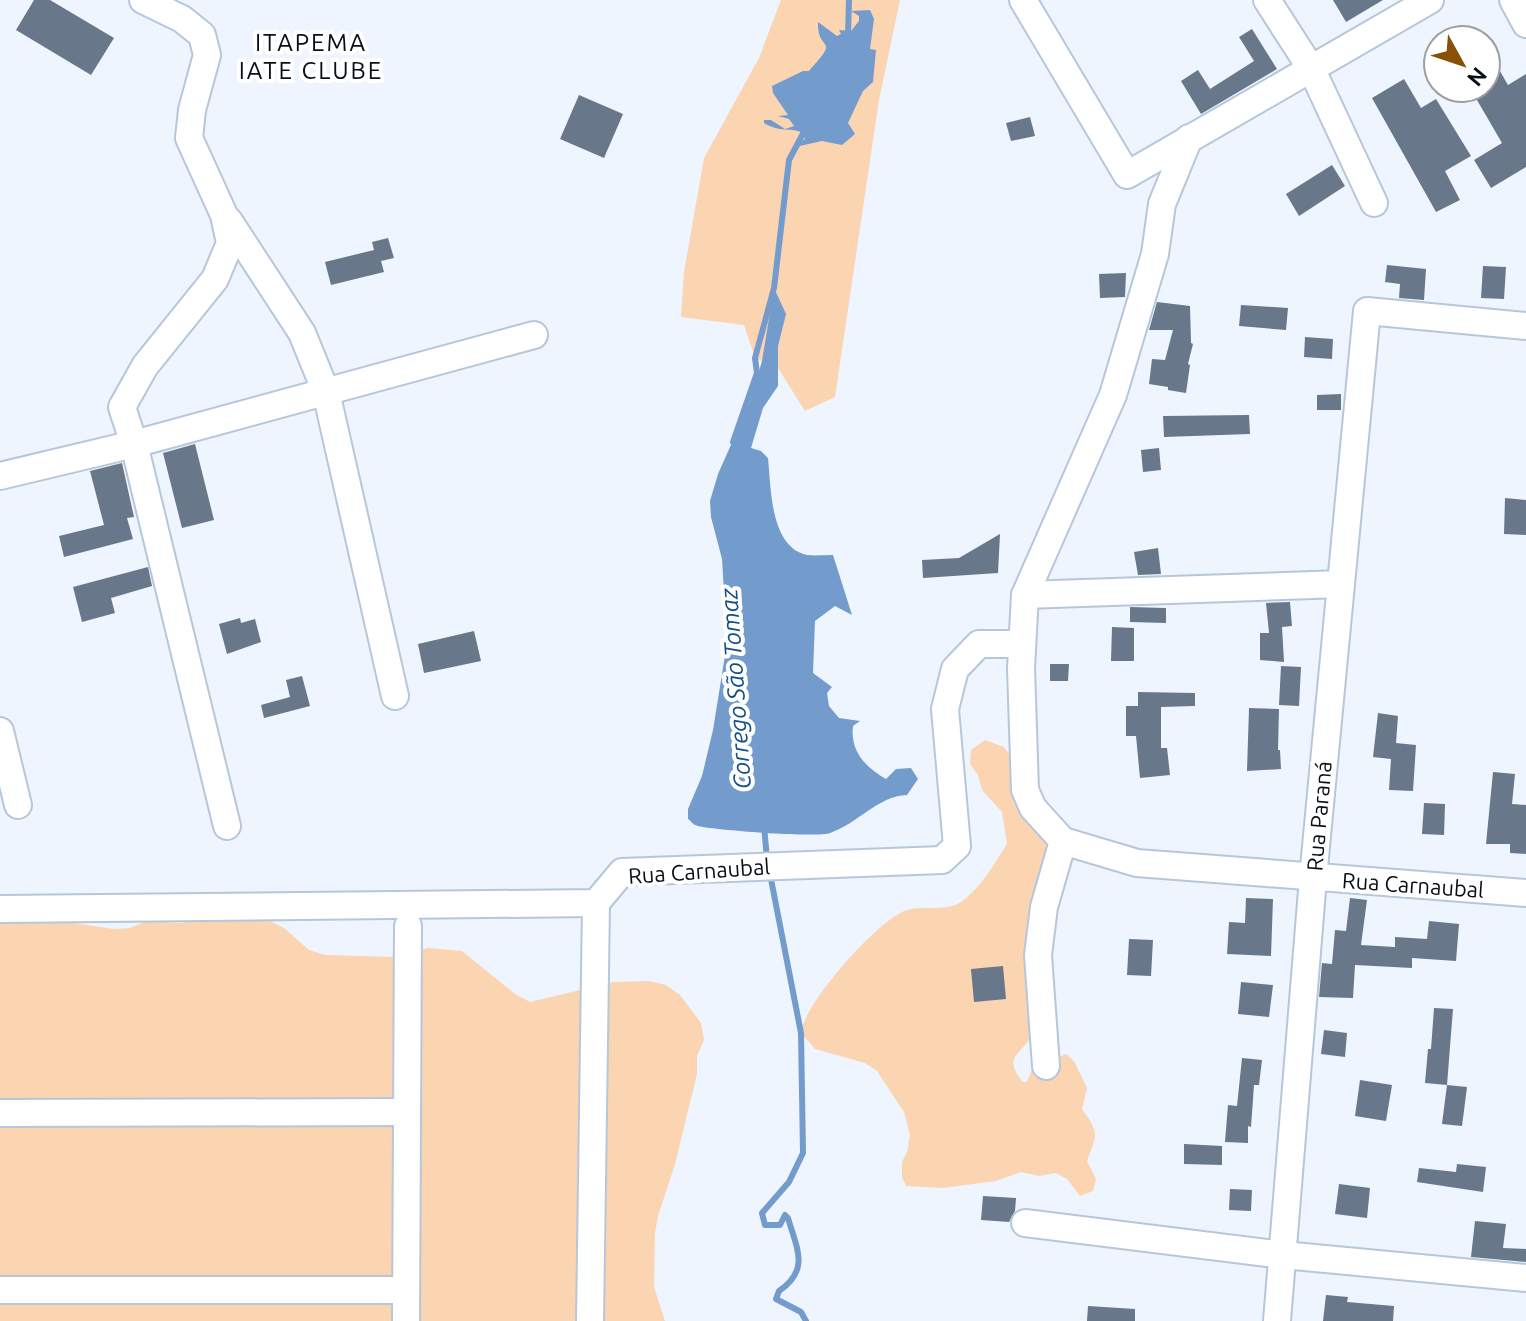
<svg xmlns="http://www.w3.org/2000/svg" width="1526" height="1321" viewBox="0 0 1526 1321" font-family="Ubuntu,sans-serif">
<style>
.green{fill:#fbd4b2}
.water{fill:#739ccc}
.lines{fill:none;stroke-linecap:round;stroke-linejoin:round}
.stream{stroke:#739ccc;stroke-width:6}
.building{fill:#687789}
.minor-casing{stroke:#b6c7db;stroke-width:30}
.minor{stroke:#fff;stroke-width:26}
.labels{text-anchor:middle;stroke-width:8;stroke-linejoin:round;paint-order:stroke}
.street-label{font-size:22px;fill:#090f16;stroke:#fff}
.neighbourhood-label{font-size:24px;letter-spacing:2px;fill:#090f16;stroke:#fff}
.water-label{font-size:24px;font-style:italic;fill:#13508a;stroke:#fff}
</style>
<rect width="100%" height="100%" fill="#eef5fe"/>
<g class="green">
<polygon points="781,0 900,0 879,100 835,397 805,411 778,368 755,358 744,325 681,317 684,272 704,158 759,58"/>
<path d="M 985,740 L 1004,747 L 1012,758 L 1052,839 L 1033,1031 C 1027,1054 999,1053 1023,1082 L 1027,1082 L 1032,1069 L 1066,1054 L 1074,1061 L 1087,1088 L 1082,1109 C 1100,1134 1097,1134 1087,1161 L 1096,1179 L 1093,1191 L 1080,1196 L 1067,1179 L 1056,1173 L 1039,1176 L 1021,1172 L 996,1181 L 943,1188 L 906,1186 L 902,1177 L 902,1162 L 907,1152 L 910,1135 L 904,1112 L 877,1071 L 865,1063 L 815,1049 L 801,1033 C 803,1005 879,918 907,910 C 924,905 946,912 961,902 C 981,888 994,864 1007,844 L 1002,812 L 982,790 L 978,775 L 970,764 L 971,750 Z"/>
<polygon points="251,917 268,920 284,928 309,950 325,955 394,957 428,948 462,951 515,994 530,1002 614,982 649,981 666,985 680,995 701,1023 704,1040 697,1056 697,1074 675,1164 658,1216 655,1233 654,1287 665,1321 0,1321 0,920 26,923 44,920 61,921 114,929 130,928 146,921 181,923 199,918"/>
</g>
<g class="water">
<path d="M 870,10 L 874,19 L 870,49 L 876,50 L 873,82 L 863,91 L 848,123 L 855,134 L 842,145 L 822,141 L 795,147 L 805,139 L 803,133 C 791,127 780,133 764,123 L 764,120 L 771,120 L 785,129 L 794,126 L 789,119 L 778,116 L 788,115 L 773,93 L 772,86 L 803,71 L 809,71 C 842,35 817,54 818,22 L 837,36 L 841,34 L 839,30 L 851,31 L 859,21 L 859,16 L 851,11 Z"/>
<path d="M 774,288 L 786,314 L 778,346 L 778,386 L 763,408 L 751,448 L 761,451 L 768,458 C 771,488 770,547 807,555 C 815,556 825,555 833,555 L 852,615 L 835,606 L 815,621 L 813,673 L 832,687 L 827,693 L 829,706 L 839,718 L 860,721 L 853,726 C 850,751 865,767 886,779 L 896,769 L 911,768 L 918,779 L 907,795 C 878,796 857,824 830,833 C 817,838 714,830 698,826 C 692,824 693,823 688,819 L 688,809 L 702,776 L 713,730 L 727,643 L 722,559 L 711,517 L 710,501 L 718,474 L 750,402 L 762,361 Z"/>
</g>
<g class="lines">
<g class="stream">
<polyline points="848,36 849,0"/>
<polyline points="733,442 757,373 755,358 774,288 789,160 806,128"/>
<polyline points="764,826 767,859"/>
<path d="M 770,874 L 801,1033 L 803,1153 L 789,1182 L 762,1213 L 765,1225 L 780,1225 L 785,1215 L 788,1218 C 797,1249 810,1270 779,1291 L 776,1299 L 801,1312 L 806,1321"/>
</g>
</g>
<g class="building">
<polygon points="34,0 50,0 114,38 91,75 16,30"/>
<polygon points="1333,0 1383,0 1346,22"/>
<polygon points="1252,29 1277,69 1201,114 1181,81 1198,70 1210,89 1254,61 1239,37"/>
<polygon points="1486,47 1508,85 1526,74 1526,167 1491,188 1474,160 1502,143 1470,88 1486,88"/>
<polygon points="1404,79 1421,108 1436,99 1471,156 1445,171 1460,200 1436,212 1372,98"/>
<polygon points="579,95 623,114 604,158 560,139"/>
<polygon points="1030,117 1035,136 1011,141 1006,123"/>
<polygon points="1332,165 1345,186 1299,216 1286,194"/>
<polygon points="388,238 394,258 381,261 384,272 331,285 325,262 374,250 372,242"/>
<polygon points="1387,265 1426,269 1424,300 1399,298 1400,284 1385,282"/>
<polygon points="1483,266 1506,267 1504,299 1481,298"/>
<polygon points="1126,273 1125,297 1100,298 1099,274"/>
<polygon points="1157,302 1190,306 1191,343 1193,344 1188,364 1190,365 1186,393 1168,390 1168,387 1149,384 1152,359 1165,360 1173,330 1149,330"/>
<polygon points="1241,305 1288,308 1286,330 1239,326"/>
<polygon points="1305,337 1333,339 1332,359 1304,357"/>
<polygon points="1341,394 1341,410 1317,410 1317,395"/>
<polygon points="1249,415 1250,434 1164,437 1163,416"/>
<polygon points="195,444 214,520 182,528 163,453"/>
<polygon points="1159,448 1161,470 1143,472 1141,450"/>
<polygon points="122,463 134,517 127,518 133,539 64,557 59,536 104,525 90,471"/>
<polygon points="1505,498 1526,500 1526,535 1504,534"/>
<polygon points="1000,534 998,573 923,578 922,560 959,558"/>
<polygon points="1158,548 1161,574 1138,575 1134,552"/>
<polygon points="148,567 152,586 111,598 115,613 82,622 73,587"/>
<polygon points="1290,602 1292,626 1282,627 1284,662 1260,660 1260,633 1269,633 1266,603"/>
<polygon points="1130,607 1166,608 1166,623 1130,622"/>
<polygon points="240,618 241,623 255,619 261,642 227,654 219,624"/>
<polygon points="1112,627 1134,628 1134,661 1111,661"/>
<polygon points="474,631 481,661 424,673 418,644"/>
<polygon points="1050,664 1069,664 1068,681 1050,681"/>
<polygon points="1281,666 1301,667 1299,706 1279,705"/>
<polygon points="302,676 310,706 264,718 261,705 290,697 286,680"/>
<polygon points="1138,692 1195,693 1195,706 1161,707 1161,748 1167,748 1170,775 1140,778 1136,736 1126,736 1126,706 1138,706"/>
<polygon points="1249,708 1279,709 1278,750 1280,750 1281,769 1247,771"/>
<polygon points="1378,713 1398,716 1396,743 1416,745 1413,791 1389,790 1391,759 1373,757"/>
<polygon points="1493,772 1515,774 1512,804 1526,805 1526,854 1510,853 1510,844 1486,844"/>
<polygon points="1424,803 1445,804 1444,835 1422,834"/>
<polygon points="1246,898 1273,899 1271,956 1227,954 1229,922 1245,923"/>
<polygon points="1350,898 1367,900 1361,945 1395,947 1395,937 1427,939 1429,921 1459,924 1456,961 1412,958 1412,968 1355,965 1353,998 1319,997 1322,963 1332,964 1335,930 1346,931"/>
<polygon points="1129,939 1153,940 1151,976 1127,975"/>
<polygon points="1003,966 1006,999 974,1002 971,969"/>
<polygon points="1241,982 1273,985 1269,1017 1238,1014"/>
<polygon points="1434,1008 1453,1009 1447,1085 1425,1083 1428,1049 1431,1049"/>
<polygon points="1324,1030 1347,1033 1345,1057 1321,1054"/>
<polygon points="1242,1058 1262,1060 1259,1085 1254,1085 1251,1127 1248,1126 1248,1143 1225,1142 1228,1105 1237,1106"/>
<polygon points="1360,1080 1392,1085 1386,1121 1355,1116"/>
<polygon points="1447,1085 1467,1087 1462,1126 1442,1124"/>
<polygon points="1184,1144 1222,1146 1222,1165 1184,1164"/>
<polygon points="1457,1164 1486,1167 1483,1192 1417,1182 1419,1168 1456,1172"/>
<polygon points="1339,1184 1370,1188 1367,1218 1335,1214"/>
<polygon points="1230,1189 1252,1190 1251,1211 1229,1210"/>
<polygon points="983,1196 1016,1198 1015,1211 1009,1222 981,1220"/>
<polygon points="1475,1221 1506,1224 1503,1248 1526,1249 1526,1262 1471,1257"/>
<polygon points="1326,1295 1348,1297 1347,1302 1394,1306 1393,1321 1323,1321"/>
<polygon points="1088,1306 1135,1309 1135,1321 1087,1321"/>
</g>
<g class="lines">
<defs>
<g id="minor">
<polyline points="143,0 182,19 202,35 207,55 192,110 189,138 224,215 230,243 215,279 145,366 122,407 134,444 227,826"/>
<polyline points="1023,0 1127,175 1430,0"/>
<polyline points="1267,0 1312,70 1374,203"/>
<polyline points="1513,0 1526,24"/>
<polyline points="229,221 302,333 326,392 395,696"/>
<polyline points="0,476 134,444 534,335"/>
<polyline points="1025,595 1341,584"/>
<polyline points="0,731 18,805"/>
<polyline points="1063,841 1137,863 1526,893"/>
<polyline points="0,909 596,903 622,872 942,860 957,846 945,709 955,669 979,644 1021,644"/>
<polyline points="1046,1066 1038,955 1044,907 1063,841 1033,808 1025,790 1021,668 1025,595 1113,395 1155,254 1162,204 1189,138"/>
<polyline points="0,1113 407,1112"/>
<polyline points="1025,1223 1283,1255 1526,1278"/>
<polyline points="0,1290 406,1290"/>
<polyline points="406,1321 408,926"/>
<polyline points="590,1321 596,903"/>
<polyline points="1277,1321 1313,878 1367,311 1526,326"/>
</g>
</defs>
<use href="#minor" class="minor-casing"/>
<use href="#minor" class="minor"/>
</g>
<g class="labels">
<g class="street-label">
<text transform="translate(1319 816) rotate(-85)" y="8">Rua Paraná</text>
<text transform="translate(699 871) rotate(-4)" y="8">Rua Carnaubal</text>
<text transform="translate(1413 885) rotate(4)" y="8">Rua Carnaubal</text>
</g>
<g class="neighbourhood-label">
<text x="311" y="51">ITAPEMA<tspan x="311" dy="28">IATE CLUBE</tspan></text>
</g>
<g class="water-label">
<text transform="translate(736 689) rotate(-94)" y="8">Corrego São Tomaz</text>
</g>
</g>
<g transform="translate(1462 64) rotate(130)"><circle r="38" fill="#ffffff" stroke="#9d9fa2" stroke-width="2"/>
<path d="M0-6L14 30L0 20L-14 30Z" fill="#895007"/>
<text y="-12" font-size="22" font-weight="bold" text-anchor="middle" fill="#090f16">N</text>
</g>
</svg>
